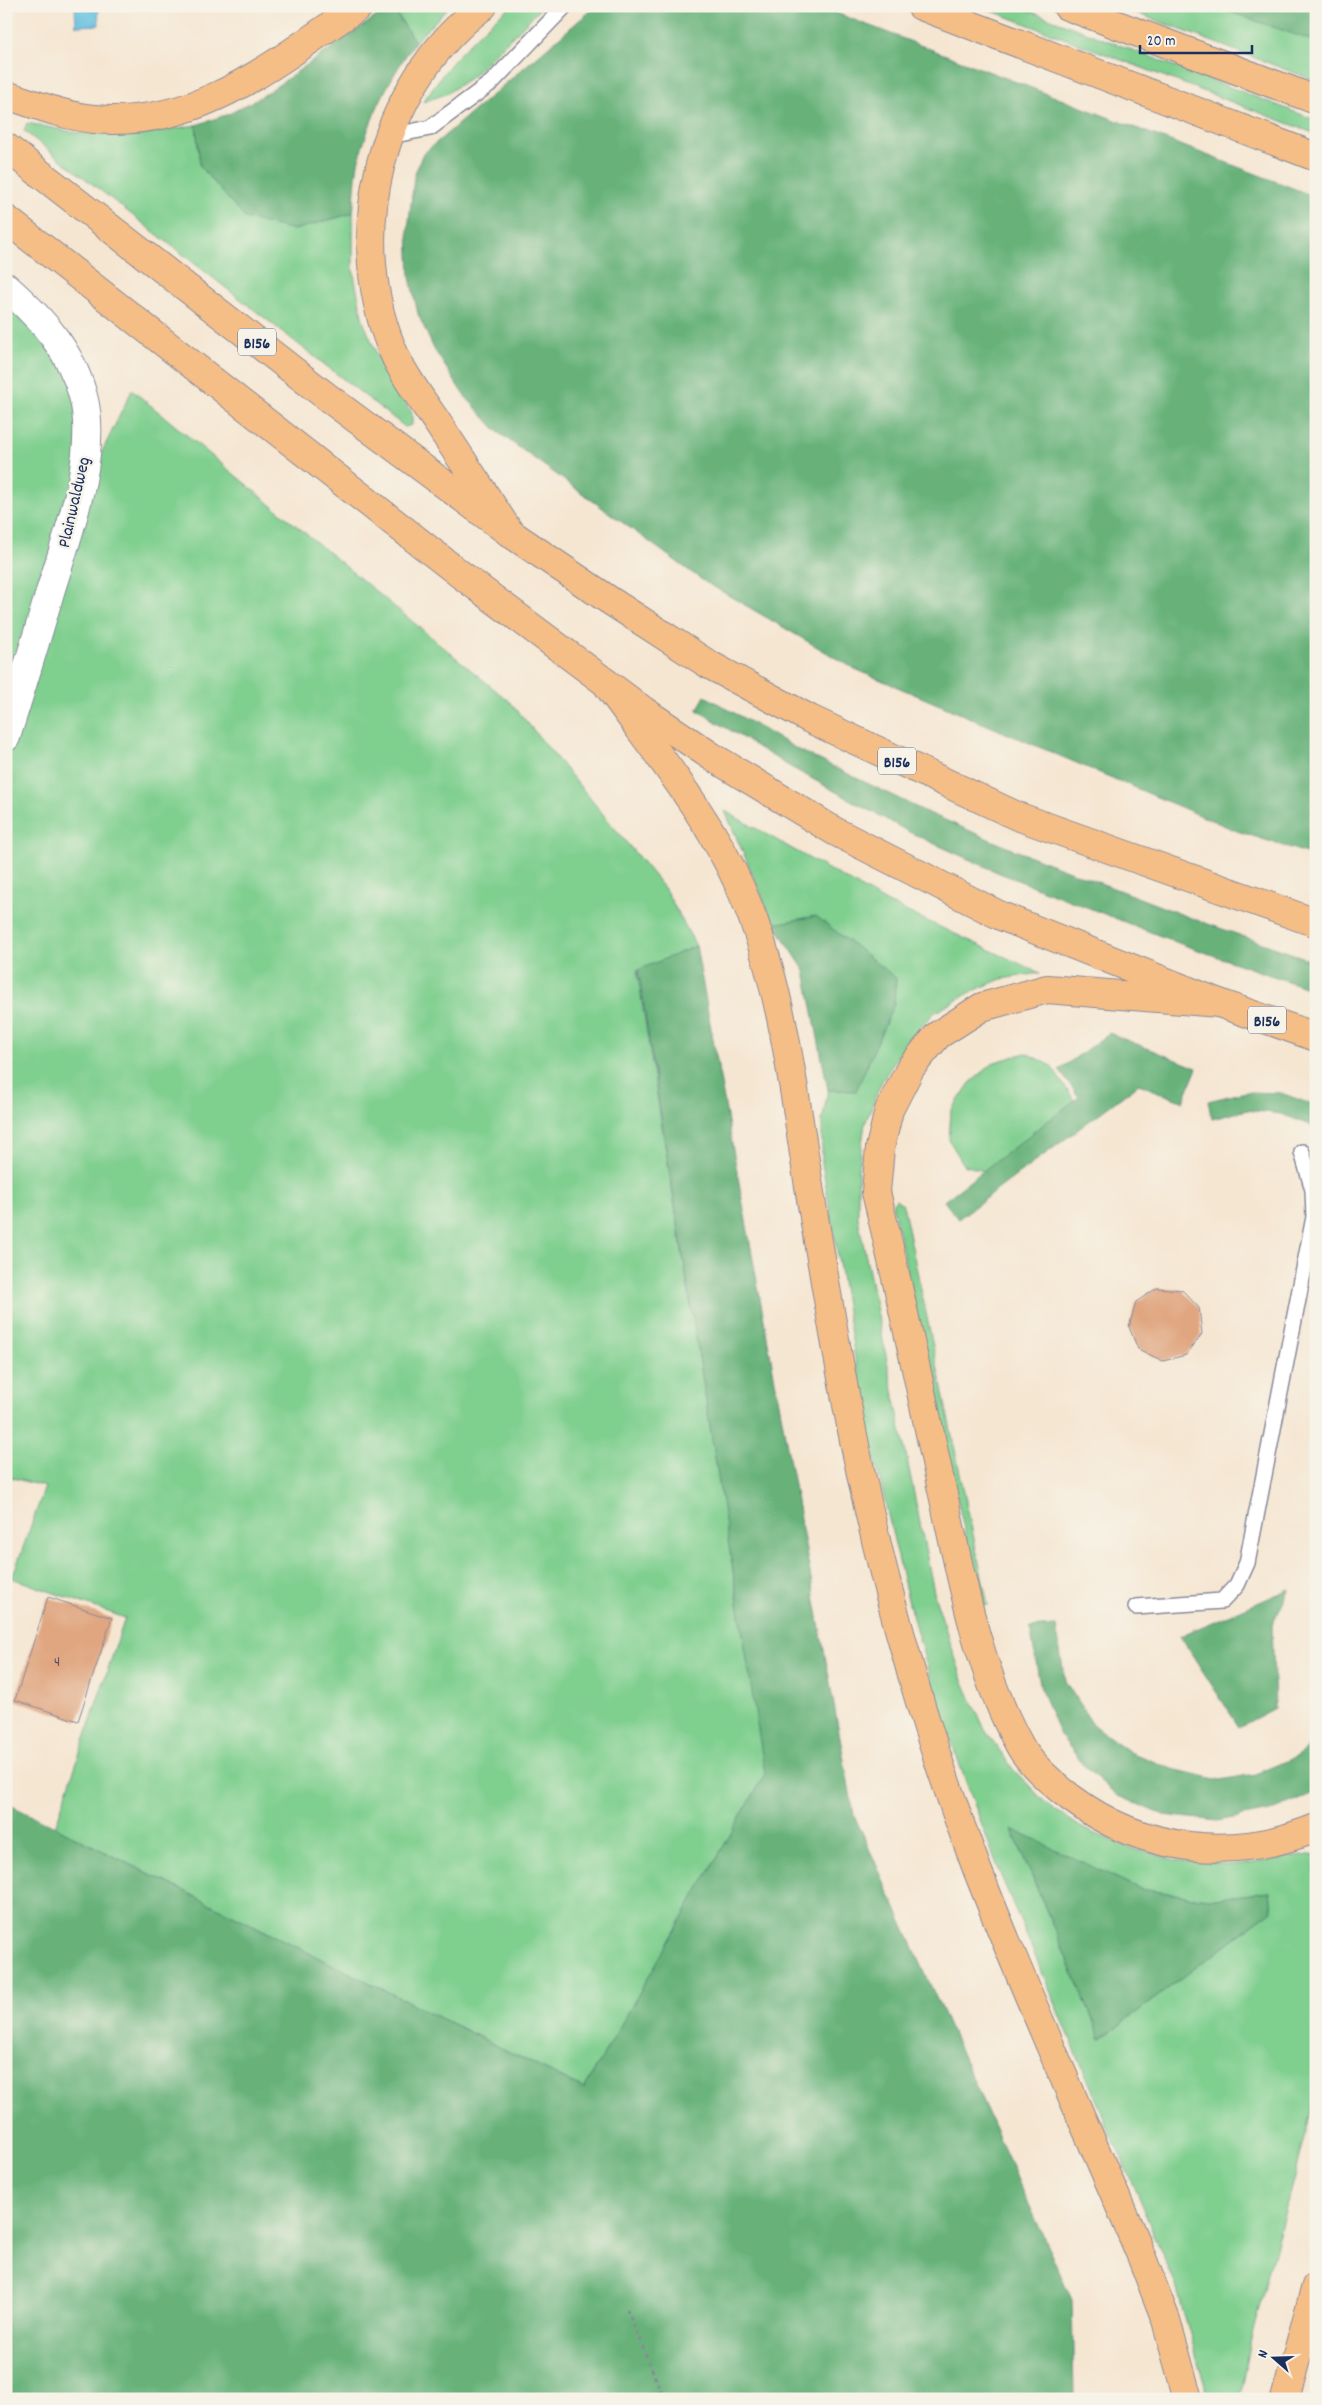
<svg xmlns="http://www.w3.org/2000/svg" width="1322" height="2405" viewBox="0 0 1322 2405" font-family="Dekko,sans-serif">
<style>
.green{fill:#7fcf8f;stroke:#4d7f76;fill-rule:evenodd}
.forest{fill:#67b27a;stroke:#41706c}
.water{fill:#61bfdf;stroke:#3e779e}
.building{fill:#e0a680}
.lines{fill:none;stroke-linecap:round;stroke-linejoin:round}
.service-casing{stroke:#888a98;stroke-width:18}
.minor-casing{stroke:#888a98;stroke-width:30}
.primary-casing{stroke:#888a98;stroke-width:30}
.motorway-casing{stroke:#888a98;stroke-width:30}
.path{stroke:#888a98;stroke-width:3;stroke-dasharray:4 4;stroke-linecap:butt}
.service{stroke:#fff;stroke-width:15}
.minor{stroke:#fff;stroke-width:28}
.primary{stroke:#f6be87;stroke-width:28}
.motorway{stroke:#f6be87;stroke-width:28}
.labels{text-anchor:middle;stroke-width:5;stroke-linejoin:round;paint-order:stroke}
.number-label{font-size:15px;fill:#4c4d66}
.shield{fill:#f7f3e8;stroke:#5d6a87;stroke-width:1}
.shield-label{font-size:16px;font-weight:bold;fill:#1b2f5e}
.street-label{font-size:18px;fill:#1b2f5e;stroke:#f7f3e8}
</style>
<rect width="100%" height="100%" fill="#f7f3e8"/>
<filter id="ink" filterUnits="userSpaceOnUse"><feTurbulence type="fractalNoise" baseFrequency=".02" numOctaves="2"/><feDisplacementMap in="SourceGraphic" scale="10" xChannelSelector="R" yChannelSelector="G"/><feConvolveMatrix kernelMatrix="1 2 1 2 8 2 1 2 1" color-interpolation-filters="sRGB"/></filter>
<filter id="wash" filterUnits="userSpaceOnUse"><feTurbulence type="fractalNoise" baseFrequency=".0096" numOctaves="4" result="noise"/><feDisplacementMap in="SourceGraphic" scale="20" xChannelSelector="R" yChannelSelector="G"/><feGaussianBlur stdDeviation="1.12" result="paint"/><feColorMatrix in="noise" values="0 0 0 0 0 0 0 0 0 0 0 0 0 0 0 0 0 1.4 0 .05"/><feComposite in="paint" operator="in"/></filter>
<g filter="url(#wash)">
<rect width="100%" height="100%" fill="#f5e6d2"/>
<g class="green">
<polygon points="392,6 450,6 415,42"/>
<path d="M 511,6 L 543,6 L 474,75 L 446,94 L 423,102 C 449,63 474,35 511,6 Z"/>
<polygon points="979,6 1017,6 1316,120 1316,134"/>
<polygon points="1118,6 1316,6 1316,81"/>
<polygon points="27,123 78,133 142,134 196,125 200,166 294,230 353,213 353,269 363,321 385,373 412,413 412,425 405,427 24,131"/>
<polygon points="6,300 75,372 78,501 132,390 511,703 665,889 696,946 637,971 766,1774 584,2089 55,1827 125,1618 12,1578 45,1487 6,1476"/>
<path d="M 725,811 L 888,903 L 1040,973 L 1001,979 L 971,992 L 934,1013 L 904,1046 L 881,1083 L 865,1124 L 858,1169 L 858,1218 L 935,1597 L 961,1675 L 985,1730 L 1013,1769 L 1048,1805 L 1082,1828 L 1130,1848 L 1176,1860 L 1238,1865 L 1316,1854 L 1316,2093 L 1251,2339 L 1243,2384 L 1238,2399 L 1206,2399 L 1205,2386 L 1176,2286 L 1001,1876 L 940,1712 L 909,1604 L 865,1417 L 822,1163 L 822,1121 L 828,1090 L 856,1090 L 816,916 L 774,924 ZM 1012,1830 L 1140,1889 L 1207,1899 L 1270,1892 L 1272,1910 L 1101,2039 Z"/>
<polygon points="1026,1053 1050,1065 1077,1104 990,1173 964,1165 949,1140 951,1111 970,1083 995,1062"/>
<polygon points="896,1199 903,1205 988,1605 981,1606 892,1204"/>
</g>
<g class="forest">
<path d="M 391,6 L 415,42 C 389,79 369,118 358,163 C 355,179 355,197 353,213 L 294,230 L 245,218 L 200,166 L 196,125 L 229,114 L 264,95 Z"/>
<polygon points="596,6 818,6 1316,197 1316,856 1237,831 855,669 702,580 499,433 463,394 434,349 418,314 410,277 408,230 414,177 422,155"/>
<polygon points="1213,6 1301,6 1316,11 1316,42"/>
<polygon points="705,696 797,749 924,811 1007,847 1191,918 1316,962 1316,991 1181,944 997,872 911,833 787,765 697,710"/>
<polygon points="816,916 896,978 894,1004 856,1091 828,1090 805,971 774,924"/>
<polygon points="696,946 854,1815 1072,2300 1074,2399 6,2399 6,1803 584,2089 765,1774 638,970"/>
<polygon points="1109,1033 1197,1068 1183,1102 1139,1084 958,1219 944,1201 1079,1097 1059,1070"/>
<polygon points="1246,1092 1281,1093 1316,1106 1316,1127 1281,1114 1247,1110 1212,1119 1208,1101"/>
<polygon points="1290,1589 1272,1625 1275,1708 1239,1727 1180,1636"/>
<polygon points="1056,1626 1065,1681 1093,1725 1130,1752 1172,1769 1220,1780 1255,1774 1296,1757 1316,1741 1316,1792 1270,1811 1218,1821 1164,1815 1118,1796 1088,1770 1060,1735 1041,1690 1030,1628"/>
<polygon points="1012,1829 1140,1889 1207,1899 1270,1892 1272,1910 1101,2039"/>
</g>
<polygon class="water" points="75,6 98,6 99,25 76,26"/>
<g id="blocks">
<g class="building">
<polygon points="1157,1288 1182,1290 1199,1308 1202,1334 1186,1355 1163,1361 1138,1349 1129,1327 1136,1302"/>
<polygon points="48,1597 112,1618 78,1721 15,1700"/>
</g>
</g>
</g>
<g filter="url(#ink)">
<use href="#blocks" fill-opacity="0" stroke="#888a98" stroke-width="1"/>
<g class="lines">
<defs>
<g id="service">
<polyline points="390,136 430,128 492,82 565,6"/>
<polyline points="1136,1607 1222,1601 1237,1585 1247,1563 1314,1217 1313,1190 1302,1152"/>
</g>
<path id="minor" d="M 6,287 C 41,318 71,350 83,396 C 99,453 67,537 50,592 C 36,640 21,689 6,737"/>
<g id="primary">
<polyline points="6,147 331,400 510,533 609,600 708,664 810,719 1017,816 1316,923"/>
<polyline points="6,219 460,574 644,711 711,756 836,832 1001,916 1219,1003 1316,1037"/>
</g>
<g id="motorway">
<path d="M 483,6 C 378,85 342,240 396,358 C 407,380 423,402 437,422 C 461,459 486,496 510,533"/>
<polyline points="921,6 1316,157"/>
<polyline points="1067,6 1316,100"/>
<path d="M 6,95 C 35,104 64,116 94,119 C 200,129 277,61 359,6"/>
<path d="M 606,683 C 653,749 707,813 740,887 C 784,985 794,1095 811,1199 C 835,1343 859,1488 899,1629 C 921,1710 947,1791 977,1869 C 1028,2000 1087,2128 1142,2258 L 1166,2320 L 1188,2399"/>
<path d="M 1219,1003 L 1047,989 L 982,1007 L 938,1035 L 911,1067 L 889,1110 L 880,1148 L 876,1192 C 900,1291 921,1391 942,1490 C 961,1576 977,1668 1020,1746 C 1030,1764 1054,1785 1071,1798 C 1143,1852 1232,1862 1316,1828"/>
<polyline points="1285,2399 1316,2286"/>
</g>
</defs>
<use href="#service" class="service-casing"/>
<use href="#minor" class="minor-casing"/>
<use href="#primary" class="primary-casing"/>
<use href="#motorway" class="motorway-casing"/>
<polyline class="path" points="627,2309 664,2399"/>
<use href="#service" class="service"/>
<use href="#minor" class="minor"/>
<use href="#primary" class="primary"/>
<use href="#motorway" class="motorway"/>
</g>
</g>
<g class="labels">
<g class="number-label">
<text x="57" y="1666">4</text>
</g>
<g class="shield">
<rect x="238" y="328.5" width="38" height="27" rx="4"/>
<rect x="878" y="747.5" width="38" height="27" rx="4"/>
<rect x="1248" y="1006.5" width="38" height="27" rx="4"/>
</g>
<g class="shield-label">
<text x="257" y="348">B156</text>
<text x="897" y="767">B156</text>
<text x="1267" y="1026">B156</text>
</g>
<g class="street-label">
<text transform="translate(73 502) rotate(-77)" y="6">Plainwaldweg</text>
</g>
</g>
<rect width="1322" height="2405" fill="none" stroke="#f7f3e8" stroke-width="25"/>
<g transform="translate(1274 2358) rotate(290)" stroke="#f7f3e8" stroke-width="4" paint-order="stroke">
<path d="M0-4L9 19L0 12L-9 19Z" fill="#1b2f5e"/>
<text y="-8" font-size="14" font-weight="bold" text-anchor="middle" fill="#1b2f5e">N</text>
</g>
<path d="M1140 45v8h112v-8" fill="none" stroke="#1b2f5e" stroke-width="2.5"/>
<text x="1147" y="45" font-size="15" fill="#1b2f5e" stroke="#f7f3e8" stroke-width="4" paint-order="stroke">20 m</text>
</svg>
